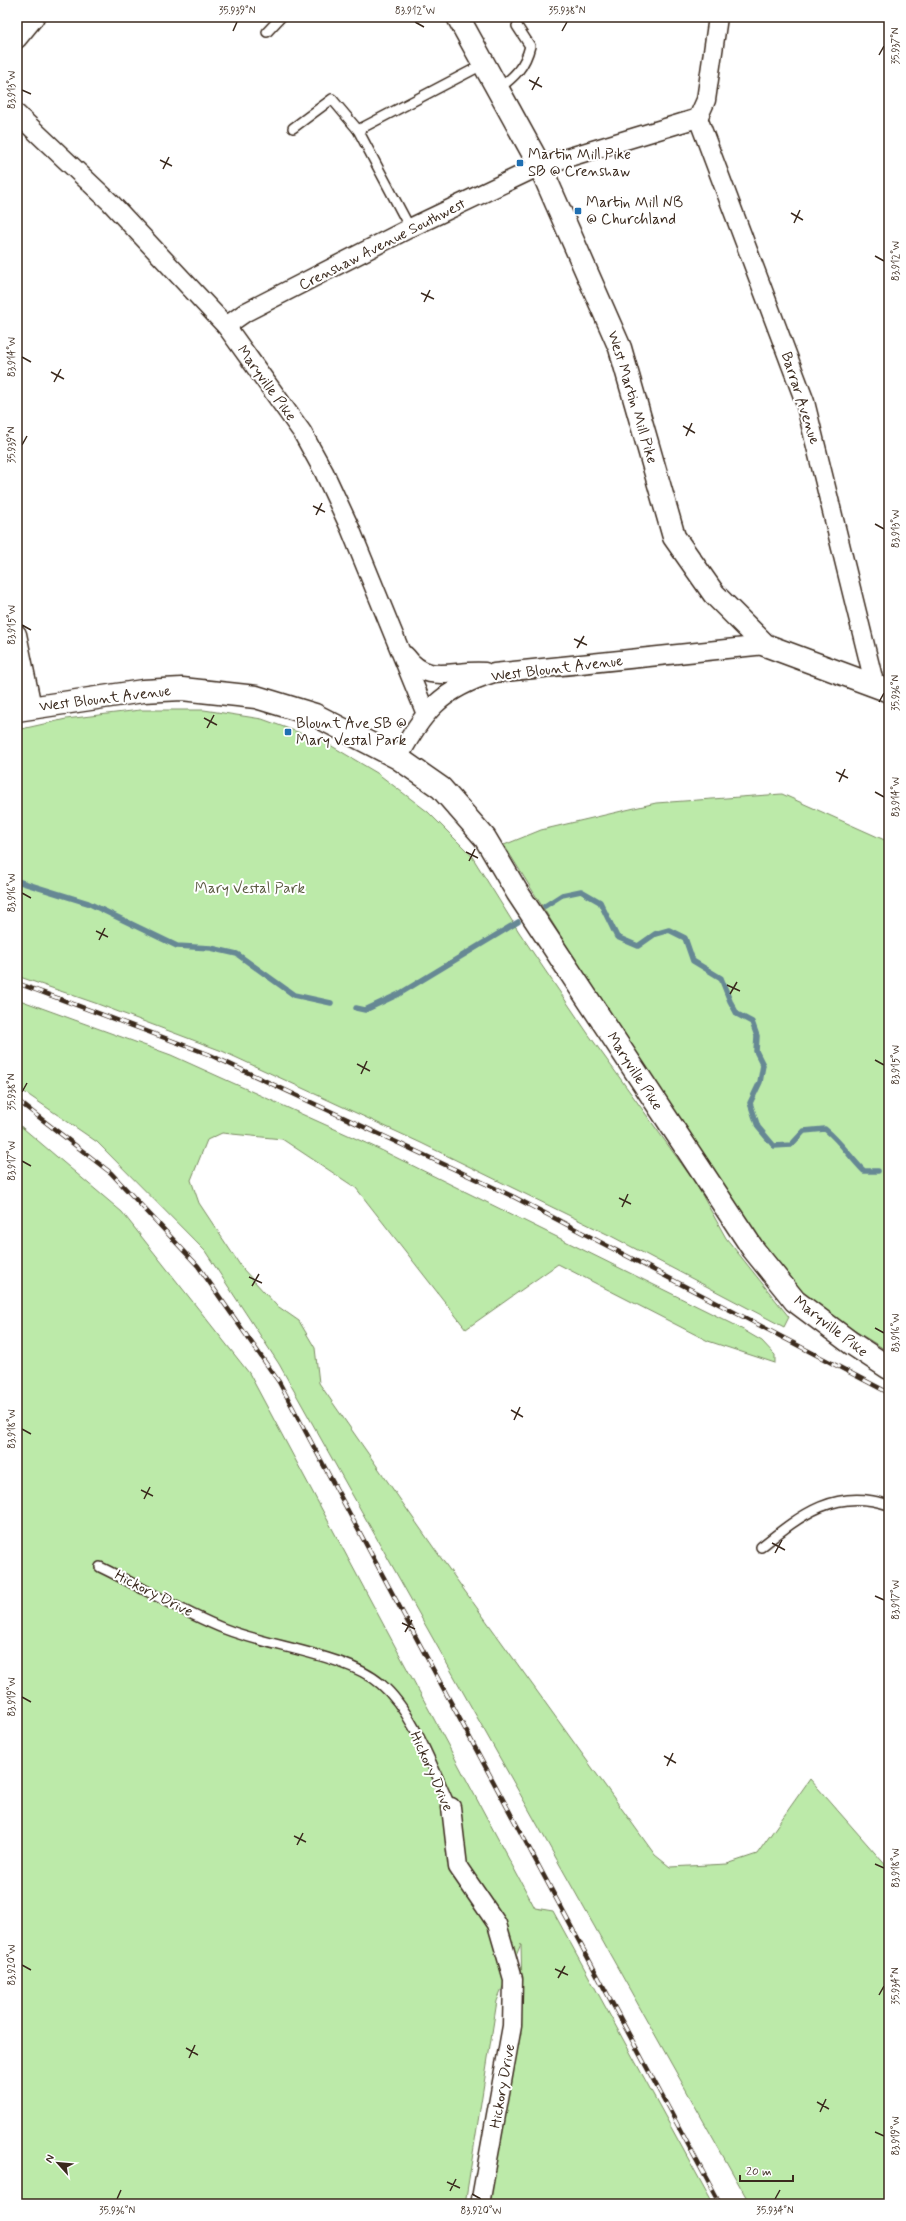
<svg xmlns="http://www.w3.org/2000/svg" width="906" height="2221" viewBox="0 0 906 2221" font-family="Mynerve,sans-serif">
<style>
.green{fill:#bceaa9;stroke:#7c8a64}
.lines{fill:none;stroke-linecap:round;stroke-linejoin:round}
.stream{stroke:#668894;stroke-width:5.5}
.service-casing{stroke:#3b2a1e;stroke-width:12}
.minor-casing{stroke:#3b2a1e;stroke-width:21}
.tertiary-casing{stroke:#3b2a1e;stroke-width:25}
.secondary-casing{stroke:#3b2a1e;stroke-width:25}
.service{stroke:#fff;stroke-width:9}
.minor{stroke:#fff;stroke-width:18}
.tertiary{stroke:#fff;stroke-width:22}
.secondary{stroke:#fff;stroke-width:22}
.rail-casing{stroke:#3b2a1e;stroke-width:4.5}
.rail{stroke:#fff;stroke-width:3;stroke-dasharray:9;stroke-linecap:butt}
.ticks{fill:none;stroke:#3b2a1e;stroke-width:1.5}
.poi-dot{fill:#1f6fb2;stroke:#fff;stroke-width:1.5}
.labels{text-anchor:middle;stroke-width:4;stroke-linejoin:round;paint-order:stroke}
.poi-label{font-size:15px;fill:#3b2a1e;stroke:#fff;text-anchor:start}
.street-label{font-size:15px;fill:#3b2a1e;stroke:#fff}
.park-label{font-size:15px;fill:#5b5a41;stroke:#fff}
.neatline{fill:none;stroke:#3b2a1e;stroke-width:1.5}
.ticks-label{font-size:10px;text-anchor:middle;fill:#3b2a1e}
</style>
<rect width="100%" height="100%" fill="#fff"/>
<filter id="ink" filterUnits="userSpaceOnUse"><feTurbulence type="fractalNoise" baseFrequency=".025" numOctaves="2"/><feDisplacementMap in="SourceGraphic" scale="8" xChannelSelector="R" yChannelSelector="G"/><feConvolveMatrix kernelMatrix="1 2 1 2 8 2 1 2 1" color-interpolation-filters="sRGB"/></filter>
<g filter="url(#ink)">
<g class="green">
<polygon points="140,710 204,710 262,719 325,742 377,773 428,812 471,855 519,932 589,1035 696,1184 726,1238 789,1317 784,1327 611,1236 421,1143 222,1051 95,1003 17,976 17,730 66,719"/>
<polygon points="782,794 889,842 889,1352 839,1321 799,1292 773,1260 585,975 504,845 541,830 656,803"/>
<polygon points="17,999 171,1055 379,1149 733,1324 762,1341 775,1355 775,1363 708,1341 558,1264 466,1329 356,1188 282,1139 222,1133 207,1140 191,1180 199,1203 242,1268 276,1305 299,1321 315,1348 319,1383 436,1551 655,1855 670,1867 727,1864 757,1854 810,1779 889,1869 889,2204 750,2204 279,1364 205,1251 97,1142 17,1087"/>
<polygon points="17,1123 122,1212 249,1373 535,1908 553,1911 713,2204 488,2204 522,1990 521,1944 497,2001 465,2204 17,2204"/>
</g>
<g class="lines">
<g class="stream">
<polyline points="17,881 88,903 177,946 211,948 237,954 294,995 331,1003"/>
<path d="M 545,906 L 562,895 L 581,891 L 600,902 L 617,937 L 638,946 L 655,934 L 669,930 L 685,938 L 693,961 L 721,978 L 730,1001 L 737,1014 L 752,1022 L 757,1036 L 756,1051 L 763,1065 L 760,1082 L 750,1103 L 758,1127 L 774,1146 L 791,1145 L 804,1131 L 825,1129 C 842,1143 849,1156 864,1171 L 878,1171"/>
<polyline points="356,1008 365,1010 399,994 518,922"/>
</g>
<defs>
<g id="service">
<polyline points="267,32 281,17"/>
<path d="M 498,89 C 514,77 525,67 530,46 L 517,26"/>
<polyline points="293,128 332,99 358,130 410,228"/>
<polyline points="358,130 484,64"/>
<path d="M 761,1547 C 801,1515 835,1487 889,1505"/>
<path d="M 100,1567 C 142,1587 182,1612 225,1629 C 270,1647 346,1654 381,1684 C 413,1711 433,1769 451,1807"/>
</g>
<g id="minor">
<polyline points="17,39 35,17"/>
<polyline points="17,114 111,203 226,326 302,432 324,472 350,528 426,714"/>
<polyline points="698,118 805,402 875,686"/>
<polyline points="226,326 246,312 410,228 540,166 698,118 706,100 718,17"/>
<polyline points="17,634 32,707"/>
<path d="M 406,656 C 428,686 453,669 485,672"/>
<path d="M 398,758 C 425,710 440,690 494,673 L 765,645"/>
<polyline points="451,1807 458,1867 497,1924 513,1979 512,2026 480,2204"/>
</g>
<polyline id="tertiary" points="17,710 143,691 182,689 256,697 315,715 398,758 441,788 485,838 517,892 753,1249 795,1301 851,1343 889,1368"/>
<polyline id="secondary" points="458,17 540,166 620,348 674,537 714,594 765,645 889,691"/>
</defs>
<use href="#service" class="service-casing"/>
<use href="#minor" class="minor-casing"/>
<use href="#tertiary" class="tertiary-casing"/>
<use href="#secondary" class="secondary-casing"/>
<use href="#service" class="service"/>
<use href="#minor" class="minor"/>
<use href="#tertiary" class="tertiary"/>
<use href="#secondary" class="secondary"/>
<defs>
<g id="rail">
<polyline points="17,983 208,1054 514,1197 889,1393"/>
<polyline points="17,1100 111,1173 198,1266 279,1382 720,2204"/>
</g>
</defs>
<use href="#rail" class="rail-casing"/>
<use href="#rail" class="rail"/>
</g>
</g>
<path class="ticks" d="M 415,22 L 424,27M 233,31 L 237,22M 562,31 L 567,22M 879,55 L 884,46M 529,80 L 542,87M 22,90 L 31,94M 532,90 L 539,77M 160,160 L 172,166M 163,169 L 169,157M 791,213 L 803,220M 794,223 L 800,210M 875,256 L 884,261M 421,293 L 434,299M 424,302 L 430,290M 22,357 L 31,362M 51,372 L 64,379M 54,382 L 61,369M 683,426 L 695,433M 686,436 L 692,423M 22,445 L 27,436M 313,506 L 325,512M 316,515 L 322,503M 875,524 L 884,529M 22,625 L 31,630M 574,639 L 587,645M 577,648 L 584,636M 879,702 L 884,693M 204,718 L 217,725M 207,728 L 214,715M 836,772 L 848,778M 839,782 L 845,769M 875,792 L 884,797M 466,852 L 478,858M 469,861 L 475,849M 22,893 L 31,898M 96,931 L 108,937M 99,940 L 105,928M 727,985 L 740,991M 730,994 L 737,982M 875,1060 L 884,1065M 357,1064 L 370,1071M 361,1074 L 367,1061M 22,1092 L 27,1083M 22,1161 L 31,1166M 619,1198 L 631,1204M 622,1207 L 628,1194M 249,1277 L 262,1283M 252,1286 L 259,1274M 875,1328 L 884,1333M 511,1410 L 523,1417M 514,1420 L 520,1407M 22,1429 L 31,1434M 141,1490 L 153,1496M 144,1499 L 150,1487M 772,1543 L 785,1550M 775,1553 L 782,1540M 875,1596 L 884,1600M 402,1623 L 415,1629M 405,1632 L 412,1620M 22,1697 L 31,1702M 664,1756 L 676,1763M 667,1766 L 673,1753M 294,1836 L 306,1842M 297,1845 L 303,1833M 875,1864 L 884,1868M 22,1965 L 31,1970M 555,1969 L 568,1975M 558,1978 L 565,1966M 879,1995 L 884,1986M 186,2048 L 198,2055M 189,2058 L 195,2045M 817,2102 L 829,2109M 820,2112 L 826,2099M 875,2132 L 884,2136M 447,2182 L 460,2188M 450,2191 L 456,2179M 472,2194 L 481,2199M 117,2199 L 121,2190M 775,2199 L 780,2190"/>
<g class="poi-dot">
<rect x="516" y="159" width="8" height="8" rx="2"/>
<rect x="574" y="207" width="8" height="8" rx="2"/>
<rect x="284" y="728" width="8" height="8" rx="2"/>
</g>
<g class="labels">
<g class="poi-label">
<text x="528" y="159">Martin Mill Pike<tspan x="528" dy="17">SB @ Crenshaw</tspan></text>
<text x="586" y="207">Martin Mill NB<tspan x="586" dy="17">@ Churchland</tspan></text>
<text x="296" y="728">Blount Ave SB @<tspan x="296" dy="17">Mary Vestal Park</tspan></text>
</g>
<g class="street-label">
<text transform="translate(382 244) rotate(-27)" y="5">Crenshaw Avenue Southwest</text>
<text transform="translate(267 383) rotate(54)" y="5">Maryville Pike</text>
<text transform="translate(633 397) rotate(73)" y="5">West Martin Mill Pike</text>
<text transform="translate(801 398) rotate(72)" y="5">Barrar Avenue</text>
<text transform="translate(557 668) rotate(-7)" y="5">West Blount Avenue</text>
<text transform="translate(105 698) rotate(-7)" y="5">West Blount Avenue</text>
<text transform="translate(635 1071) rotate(57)" y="5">Maryville Pike</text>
<text transform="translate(831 1326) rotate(38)" y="5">Maryville Pike</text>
<text transform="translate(154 1593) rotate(27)" y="5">Hickory Drive</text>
<text transform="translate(432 1771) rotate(66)" y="5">Hickory Drive</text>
<text transform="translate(502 2086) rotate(-80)" y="5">Hickory Drive</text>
</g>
<g class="park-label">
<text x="250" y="893">Mary Vestal Park</text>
</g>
</g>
<rect width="906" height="2221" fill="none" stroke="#fff" stroke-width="44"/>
<g transform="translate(58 2163) rotate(297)" stroke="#ffffff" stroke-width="3" paint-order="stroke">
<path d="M0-3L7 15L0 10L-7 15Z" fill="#3b2a1e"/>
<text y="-6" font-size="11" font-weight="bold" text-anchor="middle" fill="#3b2a1e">N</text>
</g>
<path d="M740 2175v6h53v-6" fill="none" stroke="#3b2a1e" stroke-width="2"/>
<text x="746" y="2175" font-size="12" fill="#3b2a1e" stroke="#ffffff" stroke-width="3" paint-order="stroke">20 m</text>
<rect x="22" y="22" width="862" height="2177" class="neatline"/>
<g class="ticks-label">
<text x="237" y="14">35.939°N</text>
<text x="415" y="14">83.912°W</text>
<text x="567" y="14">35.938°N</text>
<text transform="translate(895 46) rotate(-90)" y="4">35.937°N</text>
<text transform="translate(11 90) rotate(-90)" y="4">83.913°W</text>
<text transform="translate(895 261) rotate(-90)" y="4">83.912°W</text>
<text transform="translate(11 357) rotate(-90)" y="4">83.914°W</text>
<text transform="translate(11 445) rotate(-90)" y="4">35.939°N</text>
<text transform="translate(895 529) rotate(-90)" y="4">83.913°W</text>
<text transform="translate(11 625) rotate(-90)" y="4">83.915°W</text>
<text transform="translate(895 693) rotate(-90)" y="4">35.936°N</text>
<text transform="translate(895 797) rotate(-90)" y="4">83.914°W</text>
<text transform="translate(11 893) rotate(-90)" y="4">83.916°W</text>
<text transform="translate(895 1065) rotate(-90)" y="4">83.915°W</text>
<text transform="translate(11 1092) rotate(-90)" y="4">35.938°N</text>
<text transform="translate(11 1161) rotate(-90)" y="4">83.917°W</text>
<text transform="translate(895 1333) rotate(-90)" y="4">83.916°W</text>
<text transform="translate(11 1429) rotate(-90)" y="4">83.918°W</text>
<text transform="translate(895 1600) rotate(-90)" y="4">83.917°W</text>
<text transform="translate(11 1697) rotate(-90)" y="4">83.919°W</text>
<text transform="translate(895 1868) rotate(-90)" y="4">83.918°W</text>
<text transform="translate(11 1965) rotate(-90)" y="4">83.920°W</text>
<text transform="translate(895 1986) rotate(-90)" y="4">35.934°N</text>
<text transform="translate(895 2136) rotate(-90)" y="4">83.919°W</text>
<text x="117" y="2214">35.936°N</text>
<text x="481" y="2214">83.920°W</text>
<text x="775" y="2214">35.934°N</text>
</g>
</svg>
